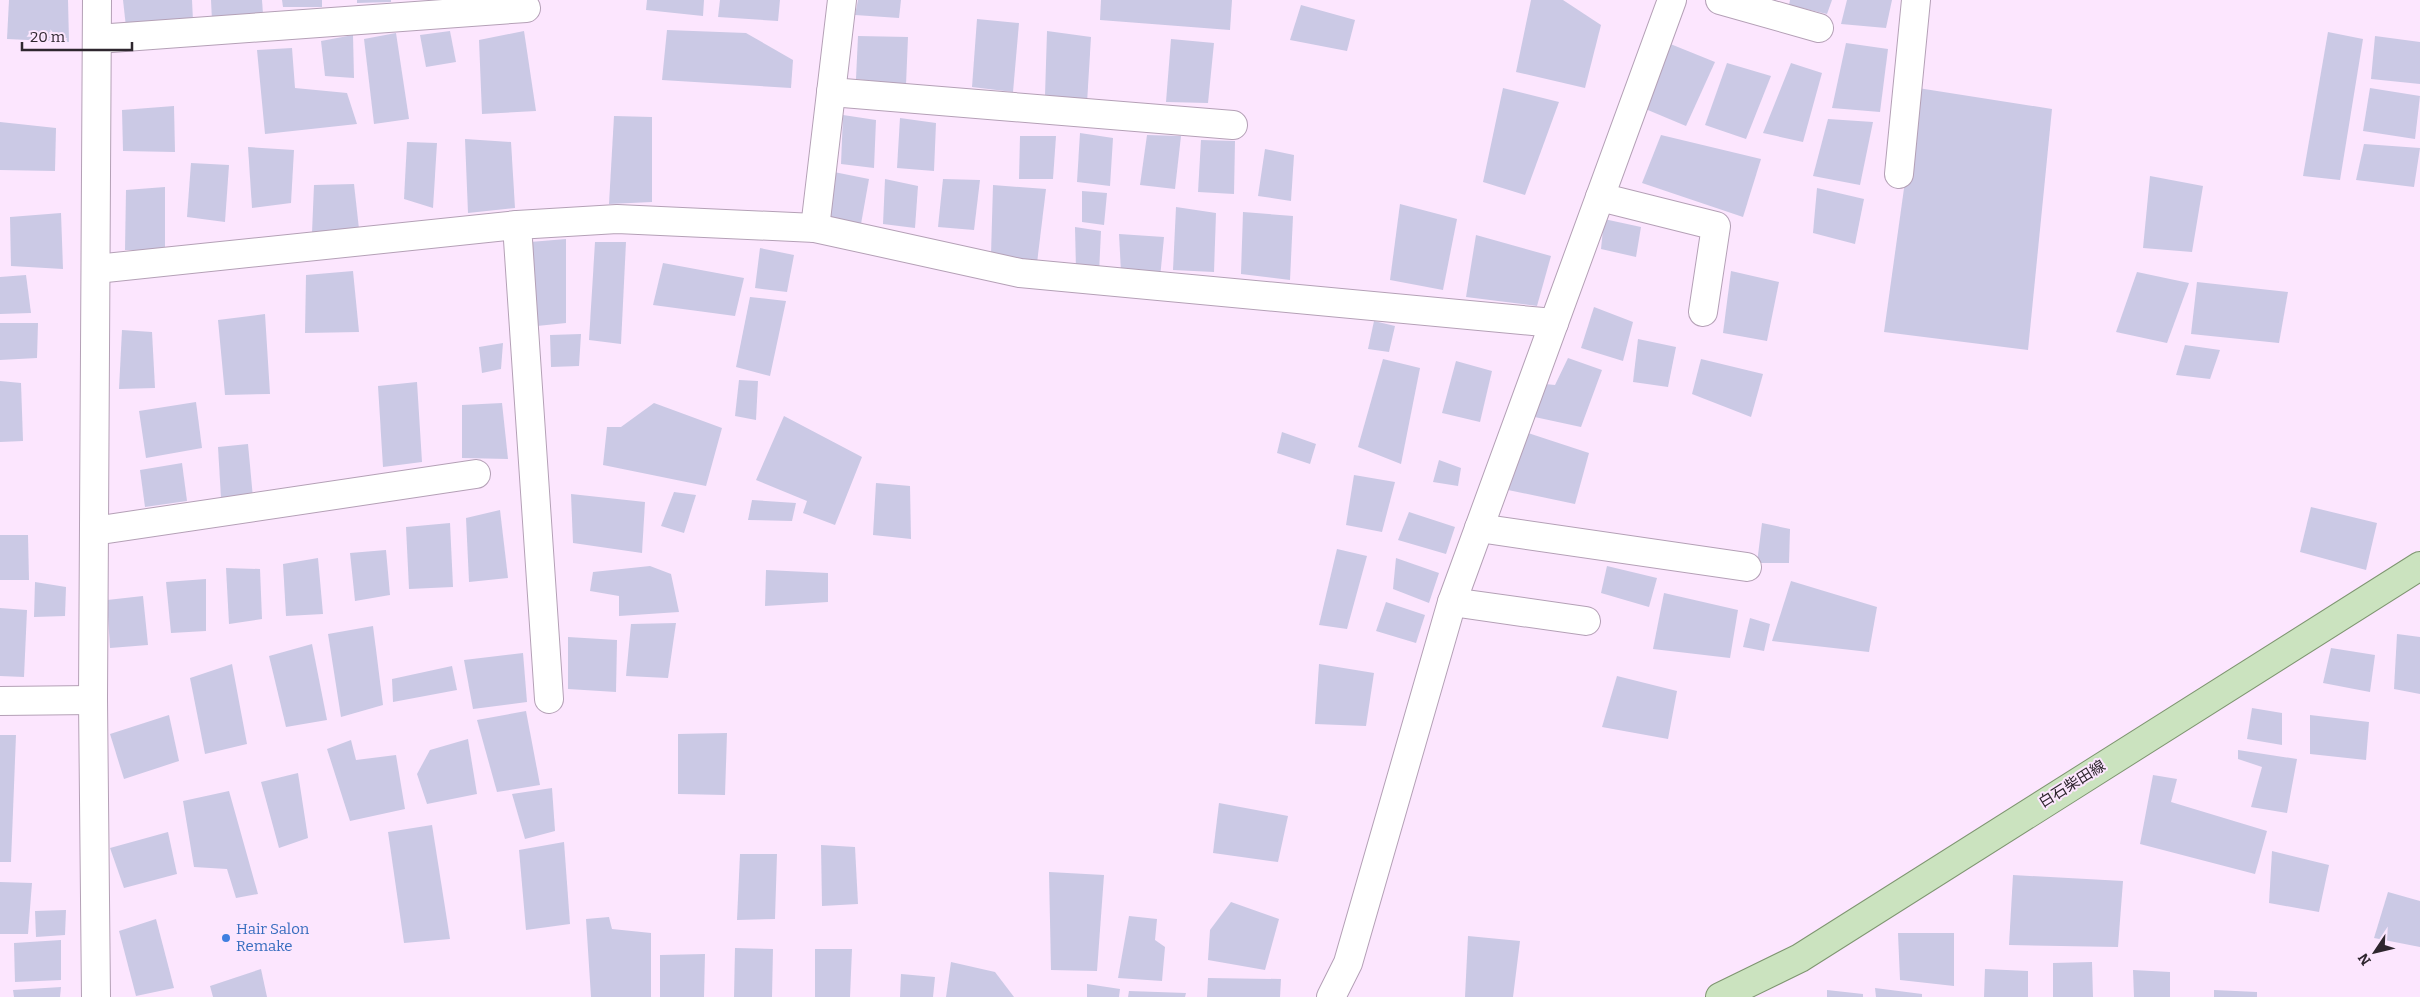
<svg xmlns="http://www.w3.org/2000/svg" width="2420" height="997" viewBox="0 0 2420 997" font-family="Bitter,'Noto Sans JP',serif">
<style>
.building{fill:#cbc9e5}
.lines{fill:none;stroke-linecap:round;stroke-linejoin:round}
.minor-casing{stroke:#b4a0b6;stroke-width:30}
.primary-casing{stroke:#7e9570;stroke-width:30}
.minor{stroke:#fff;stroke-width:28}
.primary{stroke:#cbe3bf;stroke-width:28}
.shop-dot{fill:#3f7fe0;stroke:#fce6fe;stroke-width:2}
.labels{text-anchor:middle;stroke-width:4;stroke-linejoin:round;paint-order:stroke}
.street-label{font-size:15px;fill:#2e262e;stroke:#fce6fe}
.shop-label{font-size:15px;fill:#366cbe;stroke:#fce6fe;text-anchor:start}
</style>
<rect width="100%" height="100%" fill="#fce6fe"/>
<g class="building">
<polygon points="9,0 68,0 69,42 7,39"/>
<polygon points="123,0 192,0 193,21 126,27"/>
<polygon points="211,0 262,0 263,14 212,21"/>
<polygon points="282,0 322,0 322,7 283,7"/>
<polygon points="357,0 391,0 391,2 357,3"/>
<polygon points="647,0 704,0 703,16 646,10"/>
<polygon points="720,0 780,0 778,21 718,17"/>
<polygon points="858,0 901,0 899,18 855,15"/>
<polygon points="1101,0 1232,0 1230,30 1100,20"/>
<polygon points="1531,0 1563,0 1601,25 1585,88 1516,72"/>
<polygon points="1790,0 1832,0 1827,14 1789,5"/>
<polygon points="1847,0 1892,0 1886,28 1841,24"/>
<polygon points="1301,5 1355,20 1347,51 1290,40"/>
<polygon points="977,19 1019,23 1013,92 972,87"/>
<polygon points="667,30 746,33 793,60 791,88 662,80"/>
<polygon points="450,31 456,62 426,67 420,35"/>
<polygon points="524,31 536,111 482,114 479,40"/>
<polygon points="1047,31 1091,37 1087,103 1045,96"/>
<polygon points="2328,32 2363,39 2340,180 2303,176"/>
<polygon points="396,33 409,119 374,124 364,39"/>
<polygon points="353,35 354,78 325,76 321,41"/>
<polygon points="858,36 908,37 906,85 856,79"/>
<polygon points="2375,36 2420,42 2420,84 2371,79"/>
<polygon points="1171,39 1214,43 1208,103 1166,102"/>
<polygon points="1668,43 1715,62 1686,126 1643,108"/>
<polygon points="1846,43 1888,49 1880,112 1832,108"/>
<polygon points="292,48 295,88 347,93 357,124 265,134 257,50"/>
<polygon points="1727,63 1771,76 1746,139 1705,125"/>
<polygon points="1791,63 1822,73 1803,142 1763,133"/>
<polygon points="1503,88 1559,102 1525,195 1483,182"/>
<polygon points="1918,88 2052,109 2028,350 1884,332"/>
<polygon points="2370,88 2420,96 2415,139 2363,131"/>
<polygon points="174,106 175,152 123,151 122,110"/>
<polygon points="843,115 876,120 874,168 841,164"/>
<polygon points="614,116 652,117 652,202 609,204"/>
<polygon points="900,118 936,123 934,171 897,168"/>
<polygon points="1828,119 1873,122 1860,185 1813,176"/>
<polygon points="0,122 56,128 55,171 0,170"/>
<polygon points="1080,133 1113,138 1110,186 1077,182"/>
<polygon points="1147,135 1181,136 1175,189 1140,185"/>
<polygon points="1661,135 1761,159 1743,217 1642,183"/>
<polygon points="1020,136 1056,136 1053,179 1019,179"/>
<polygon points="465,139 511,142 515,208 468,213"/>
<polygon points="1201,140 1235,141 1234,194 1198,192"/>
<polygon points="407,142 437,143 433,208 404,199"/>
<polygon points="2364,144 2420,148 2414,187 2356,180"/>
<polygon points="248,147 294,150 291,203 252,208"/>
<polygon points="1265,149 1294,155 1291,201 1258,196"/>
<polygon points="191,163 229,165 225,222 187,217"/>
<polygon points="834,172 869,179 861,224 830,220"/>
<polygon points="2150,176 2203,186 2192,252 2143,248"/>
<polygon points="885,179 918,186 915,228 883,224"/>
<polygon points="943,179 980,180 974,230 938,227"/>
<polygon points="354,184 359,229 312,233 314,185"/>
<polygon points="993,185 1046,189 1037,263 991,255"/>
<polygon points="165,187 165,250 125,250 126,190"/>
<polygon points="1817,188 1864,199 1855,244 1813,233"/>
<polygon points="1082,191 1107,193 1104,225 1082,222"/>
<polygon points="1400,204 1457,219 1443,290 1390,280"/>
<polygon points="1176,207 1216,213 1214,272 1173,270"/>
<polygon points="1243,212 1293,216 1290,280 1241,274"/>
<polygon points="61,213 63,269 11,266 10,217"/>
<polygon points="1604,219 1641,227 1636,257 1601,249"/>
<polygon points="1075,227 1101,231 1099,273 1076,270"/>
<polygon points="1119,234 1164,237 1160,278 1121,272"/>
<polygon points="1476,235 1551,256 1537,306 1466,297"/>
<polygon points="566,239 566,323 537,326 530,242"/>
<polygon points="595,242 626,242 621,344 589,340"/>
<polygon points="760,248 794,255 787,292 755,288"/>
<polygon points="663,263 744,278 735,316 653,305"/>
<polygon points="353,271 359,332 305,333 306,275"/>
<polygon points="1731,271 1779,282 1767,341 1723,333"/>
<polygon points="2137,272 2189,283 2167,343 2116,332"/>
<polygon points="26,275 31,313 0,314 0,277"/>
<polygon points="2197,282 2288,292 2279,343 2191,334"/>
<polygon points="750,297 786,301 770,376 736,367"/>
<polygon points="1594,307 1633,322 1623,361 1581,348"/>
<polygon points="265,314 270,394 225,395 218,320"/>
<polygon points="1374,321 1395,326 1389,352 1368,349"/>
<polygon points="0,323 38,323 37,358 0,360"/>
<polygon points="122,330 152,332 155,388 119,389"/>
<polygon points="581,334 579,366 551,367 550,335"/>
<polygon points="1638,339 1676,347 1668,387 1633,382"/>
<polygon points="503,343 501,369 482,373 479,347"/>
<polygon points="2185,345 2220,350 2210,379 2176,375"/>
<polygon points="1568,358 1602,370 1581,427 1530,416 1545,384 1555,385"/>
<polygon points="1383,359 1420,368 1401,464 1358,447"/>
<polygon points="1701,359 1763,374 1751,417 1692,394"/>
<polygon points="1456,361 1492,371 1480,422 1442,413"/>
<polygon points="739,380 758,381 756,420 735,416"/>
<polygon points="0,381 21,383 23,441 0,442"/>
<polygon points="417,382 422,462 383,467 378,386"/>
<polygon points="196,402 202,448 146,458 139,411"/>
<polygon points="502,403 508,459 462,458 462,405"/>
<polygon points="654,403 722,428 706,486 603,465 607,427 621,427"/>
<polygon points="784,416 862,457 835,525 803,513 807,501 756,480"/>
<polygon points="1282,432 1316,444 1310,464 1277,453"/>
<polygon points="1525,432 1589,453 1575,504 1508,490"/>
<polygon points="248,444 253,498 221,498 218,447"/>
<polygon points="1439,460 1461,468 1458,486 1433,482"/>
<polygon points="182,463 187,501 145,507 140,470"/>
<polygon points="1354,475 1395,482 1382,532 1346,525"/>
<polygon points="876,483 910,486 911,539 873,535"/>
<polygon points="674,492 696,495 684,533 661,526"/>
<polygon points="571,494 645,502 642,553 573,543"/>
<polygon points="752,500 796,503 792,521 748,520"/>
<polygon points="2311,507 2377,523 2366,570 2300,552"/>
<polygon points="500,510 508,578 469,582 466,518"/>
<polygon points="1409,512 1455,527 1446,554 1398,540"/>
<polygon points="450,523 453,587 409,589 406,527"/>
<polygon points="1762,523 1790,529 1789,563 1757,563"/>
<polygon points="0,535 28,535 29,580 0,580"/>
<polygon points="1337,549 1367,556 1347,629 1319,625"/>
<polygon points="386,550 390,595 355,601 350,553"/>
<polygon points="318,558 323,614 286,616 283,564"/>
<polygon points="1396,558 1439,573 1429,603 1393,589"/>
<polygon points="650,566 671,574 679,612 619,616 619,596 590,591 593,572"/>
<polygon points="1607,566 1657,578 1649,607 1601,593"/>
<polygon points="226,568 260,569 262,619 229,624"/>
<polygon points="766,570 828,573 828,602 765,606"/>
<polygon points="206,579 206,631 171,633 166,582"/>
<polygon points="1791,581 1877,607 1869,652 1772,641"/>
<polygon points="35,582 66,587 65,616 34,617"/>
<polygon points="1664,593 1738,610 1730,658 1653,649"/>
<polygon points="143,596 148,645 110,648 107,600"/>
<polygon points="1386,602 1425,615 1416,643 1376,631"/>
<polygon points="0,608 27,610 24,677 0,676"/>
<polygon points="1750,618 1770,624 1764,651 1743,647"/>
<polygon points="676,623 668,678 626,676 631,624"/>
<polygon points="373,626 383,705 341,717 328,634"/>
<polygon points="2397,634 2420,637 2420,694 2394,689"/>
<polygon points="568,637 617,640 616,692 568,689"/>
<polygon points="312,644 327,720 286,727 269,656"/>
<polygon points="2331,648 2375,655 2370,692 2323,683"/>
<polygon points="523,653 527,702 473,709 464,660"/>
<polygon points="232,664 247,744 205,754 190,678"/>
<polygon points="1319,664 1374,673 1366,726 1315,724"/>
<polygon points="452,666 457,690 393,702 392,679"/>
<polygon points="1617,676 1677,691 1668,739 1602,727"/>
<polygon points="2252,708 2282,713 2282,745 2247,739"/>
<polygon points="526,711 540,785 497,792 477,720"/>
<polygon points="169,715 179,761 124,779 110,734"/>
<polygon points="2310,715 2369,722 2366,760 2310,754"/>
<polygon points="727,733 725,795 678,794 678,734"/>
<polygon points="0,735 16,735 11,862 0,862"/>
<polygon points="468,739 477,794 427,804 417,774 430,750"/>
<polygon points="351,740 356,760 396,755 405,809 350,821 327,749"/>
<polygon points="2238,750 2297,759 2287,813 2251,807 2262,767 2238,759"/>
<polygon points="298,773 308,838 279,848 261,782"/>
<polygon points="2153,775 2177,779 2171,802 2267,831 2255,874 2140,844"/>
<polygon points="552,788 555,831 525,839 512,794"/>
<polygon points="229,791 258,894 236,898 227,869 194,867 183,801"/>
<polygon points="1219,803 1288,816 1278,862 1213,853"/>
<polygon points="432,825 450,939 404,943 388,832"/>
<polygon points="168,832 177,874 124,888 110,848"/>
<polygon points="564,842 570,924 526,930 519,850"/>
<polygon points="821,845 855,847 858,904 822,906"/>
<polygon points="2272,851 2329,865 2319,912 2269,903"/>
<polygon points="740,854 777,854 775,919 737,920"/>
<polygon points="1049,872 1104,875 1097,971 1051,970"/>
<polygon points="2013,875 2123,881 2118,947 2009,945"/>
<polygon points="0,882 32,883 28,934 0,934"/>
<polygon points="2388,892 2420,901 2420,947 2374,938"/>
<polygon points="1231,902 1279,919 1265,970 1208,960 1210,930"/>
<polygon points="66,910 65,935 36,937 35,911"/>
<polygon points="1129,916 1157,919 1155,940 1165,947 1162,981 1118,978"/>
<polygon points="609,917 612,929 651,933 651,997 591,997 586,919"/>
<polygon points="156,919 174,988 136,996 119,931"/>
<polygon points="1898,933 1954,933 1954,986 1900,980"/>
<polygon points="1468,936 1520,941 1513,997 1465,997"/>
<polygon points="61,940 61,980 15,982 14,943"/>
<polygon points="735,948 773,949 772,997 734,997"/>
<polygon points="815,949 852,949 850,997 815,997"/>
<polygon points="705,954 704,997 660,997 660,955"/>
<polygon points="951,962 995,972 1014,997 946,997"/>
<polygon points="2092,962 2093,997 2053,997 2053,963"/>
<polygon points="261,969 267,997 213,997 210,986"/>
<polygon points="1985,969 2028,971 2028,997 1984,997"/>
<polygon points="2133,970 2170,972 2170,997 2134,997"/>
<polygon points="901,974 935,977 933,997 900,997"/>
<polygon points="1208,978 1281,979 1280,997 1207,997"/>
<polygon points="1087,984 1120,989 1119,997 1087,997"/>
<polygon points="61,987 60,997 14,997 13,990"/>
<polygon points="1875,988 1922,994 1922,997 1876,997"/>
<polygon points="1827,990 1863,994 1863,997 1827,997"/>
<polygon points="2214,990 2257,992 2257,997 2214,997"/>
<polygon points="1129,991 1186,993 1185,997 1128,997"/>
</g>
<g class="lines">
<defs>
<g id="minor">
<polyline points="1720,0 1819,28"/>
<polyline points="97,39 526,8"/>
<polyline points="831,92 1233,125"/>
<polyline points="1899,174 1916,0"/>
<polyline points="1600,197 1716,226 1703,312"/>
<polyline points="815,228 842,0"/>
<polyline points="96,269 517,225"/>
<polyline points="1479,528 1747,567"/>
<polyline points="94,531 476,474"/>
<polyline points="1452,602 1586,621"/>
<polyline points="549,699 517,225 617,219 815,228 1020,273 1554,323"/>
<polyline points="0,701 93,700"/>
<polyline points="96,997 93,700 97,0"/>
<polyline points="1331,997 1348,963 1452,602 1672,0"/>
</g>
<polyline id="primary" points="1720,997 1800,958 2420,566"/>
</defs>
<use href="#minor" class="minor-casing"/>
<use href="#primary" class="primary-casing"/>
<use href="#minor" class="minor"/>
<use href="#primary" class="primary"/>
</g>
<circle class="shop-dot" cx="226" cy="938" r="5"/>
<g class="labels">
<g class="street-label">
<text transform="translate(2072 784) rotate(-32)" y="5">白石柴田線</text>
</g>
<g class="shop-label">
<text x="236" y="934">Hair Salon<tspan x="236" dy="17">Remake</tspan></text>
</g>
</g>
<g transform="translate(2375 952) rotate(235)" stroke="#fce6fe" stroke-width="4" paint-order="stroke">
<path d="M0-4L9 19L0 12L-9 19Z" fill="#2e262e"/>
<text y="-8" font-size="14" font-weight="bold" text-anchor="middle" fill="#2e262e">N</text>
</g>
<path d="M22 42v8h110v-8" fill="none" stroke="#2e262e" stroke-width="2.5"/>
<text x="30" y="42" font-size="15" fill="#2e262e" stroke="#fce6fe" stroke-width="4" paint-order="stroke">20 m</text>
</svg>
